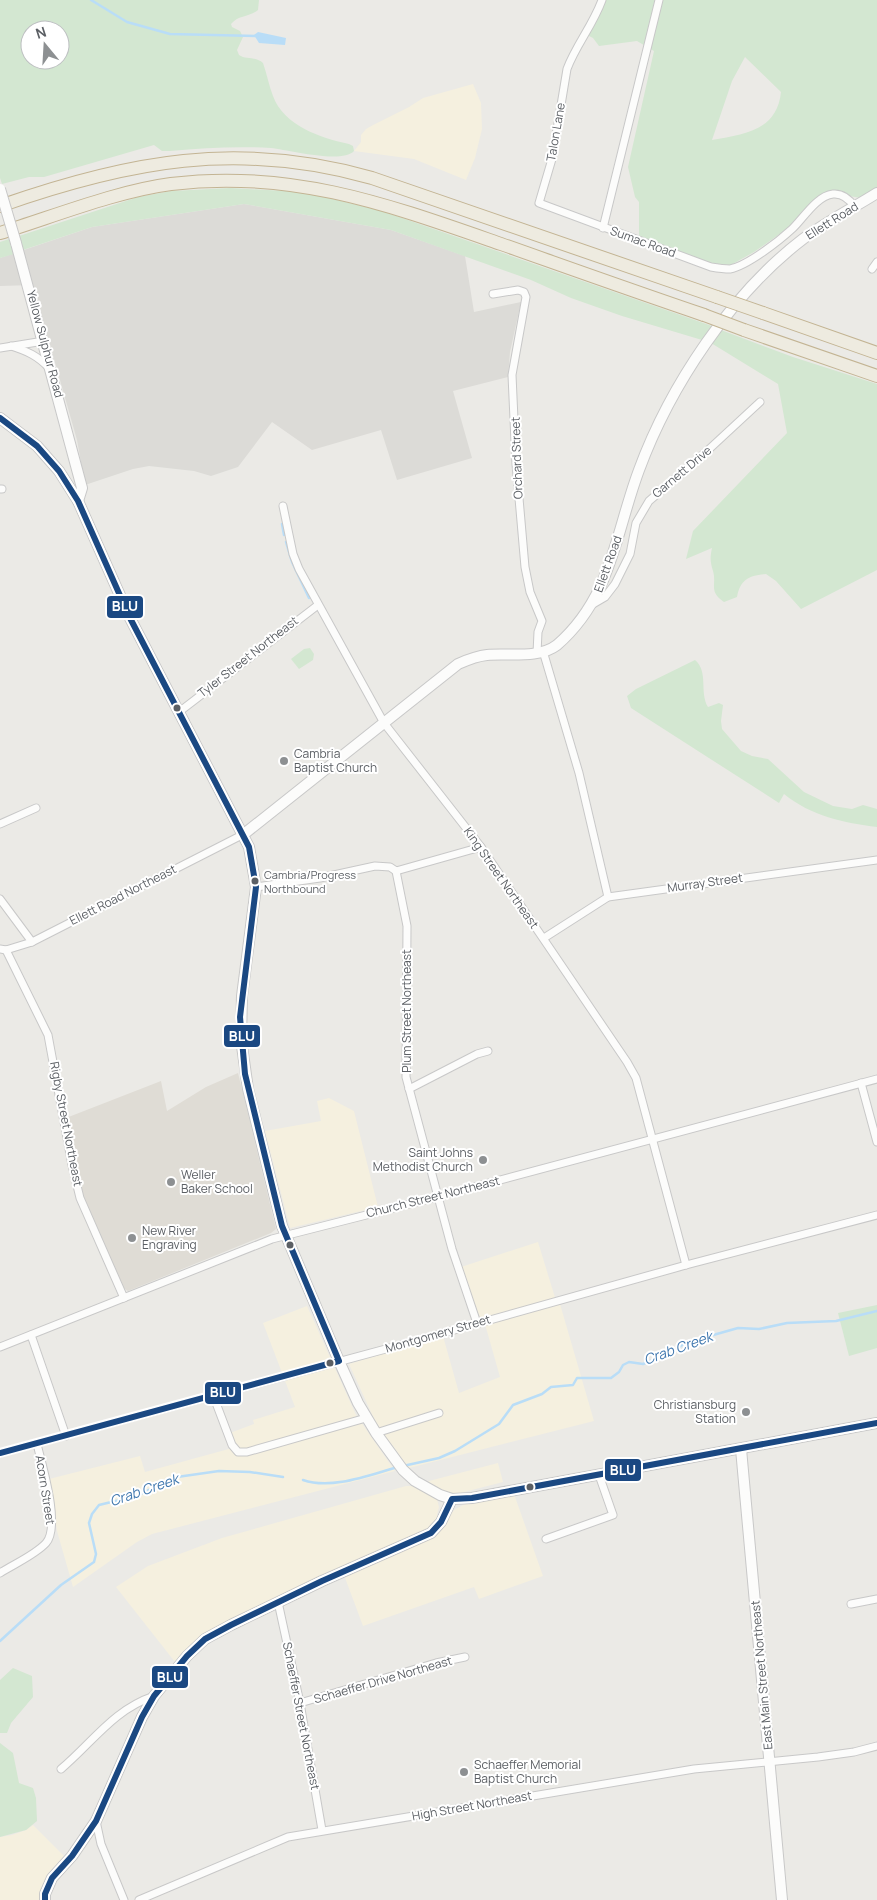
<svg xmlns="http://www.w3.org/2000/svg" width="877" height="1900" viewBox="0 0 877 1900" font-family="Manrope,sans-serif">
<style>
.commercial{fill:#f5f0df}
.industrial{fill:#dcdbd7}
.education{fill:#dfdcd5}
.green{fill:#d3e7d1;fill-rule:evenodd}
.water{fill:#b9ddf7}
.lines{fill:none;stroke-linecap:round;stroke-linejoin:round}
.stream{stroke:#b9ddf7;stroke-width:2.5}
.street-casing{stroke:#c8c8c8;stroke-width:9}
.secondary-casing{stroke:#c8c8c8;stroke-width:12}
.highway-casing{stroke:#c3b493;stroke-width:14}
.street{stroke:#fcfcfb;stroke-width:7}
.secondary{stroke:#fcfcfb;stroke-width:10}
.highway{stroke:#eeebe0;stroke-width:12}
.secondary-bridge-casing{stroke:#c8c8c8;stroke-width:12;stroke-linecap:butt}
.highway-bridge-casing{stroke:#c3b493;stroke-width:14;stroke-linecap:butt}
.secondary-bridge{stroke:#fcfcfb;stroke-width:10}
.highway-bridge{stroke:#eeebe0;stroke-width:12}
.bus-1-casing{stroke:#fff;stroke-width:10}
.bus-1{stroke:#1a4882;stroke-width:6}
.bus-dot{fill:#5b5f64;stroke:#fff;stroke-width:2}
.poi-dot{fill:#8d9092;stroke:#fff;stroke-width:2}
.labels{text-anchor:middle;stroke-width:4;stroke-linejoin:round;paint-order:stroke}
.bus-label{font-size:11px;fill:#5b5f64;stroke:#fff;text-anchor:start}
.street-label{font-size:12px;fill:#5b5f64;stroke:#fff}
.poi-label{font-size:12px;fill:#5b5f64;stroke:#fff;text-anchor:start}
.water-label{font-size:14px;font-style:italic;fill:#4078af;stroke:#fff}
.line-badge{stroke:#fff;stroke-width:2}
.badge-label{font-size:14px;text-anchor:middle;font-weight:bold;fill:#fff}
</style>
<rect width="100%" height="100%" fill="#ebeae6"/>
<g class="commercial">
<polygon points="473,84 481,103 482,129 475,158 466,180 414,159 354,151 361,142 361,135 366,129 373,125 409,107 423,98"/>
<polygon points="329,1098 354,1111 378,1207 290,1228 265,1131 321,1121 317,1101"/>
<polygon points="538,1242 557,1304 560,1304 594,1421 409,1468 376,1423 349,1364 443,1336 459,1393 500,1377 485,1324 476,1311 461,1267"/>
<polygon points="307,1306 356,1415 395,1471 152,1534 137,1542 73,1587 57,1531 49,1479 140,1456 145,1472 236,1447 230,1433 254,1424 253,1420 295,1407 263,1323"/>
<polygon points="498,1463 503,1482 437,1499 439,1507 437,1515 446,1521 454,1510 463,1505 514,1494 543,1576 479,1599 474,1587 363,1626 341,1567 208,1633 175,1662 116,1587 148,1566 222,1538 406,1486 413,1486 423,1491 429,1481"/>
<polygon points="33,1825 64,1856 47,1876 40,1891 39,1900 0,1900 0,1837 12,1835 26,1830"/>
</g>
<polygon class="industrial" points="244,204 391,230 465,256 474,312 521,302 510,352 508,377 453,391 472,458 397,480 381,430 312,450 272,422 238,467 211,476 194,471 149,466 133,469 85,485 77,440 33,285 0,286 0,258 92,227"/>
<polygon class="education" points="238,1073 276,1229 271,1233 128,1291 123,1288 83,1198 74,1165 66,1118 161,1081 167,1111 206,1087"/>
<g class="green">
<path d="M 0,0 L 259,0 L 258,10 C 249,17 238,15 231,24 L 232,27 L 240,31 L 243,37 L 237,50 L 239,55 C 246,60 256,56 263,63 C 267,74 269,86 273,96 C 284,126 321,138 349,144 L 353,146 L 354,151 C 342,164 289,150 271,148 C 237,146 204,148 170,151 L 162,151 L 154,145 L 44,177 L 29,177 L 2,184 L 0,178 ZM 30,30 L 60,30 L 60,60 L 30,60 Z"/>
<path d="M 604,0 L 877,0 L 877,189 L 861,198 L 849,196 L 838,190 L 829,191 L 791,226 L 754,252 L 729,266 L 709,263 L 639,237 L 639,202 L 635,197 L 628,167 L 654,51 L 637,41 L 599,46 L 593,38 L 587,35 ZM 745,57 L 781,92 C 777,131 744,134 712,140 L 732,81 Z"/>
<polygon points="230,188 304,192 382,211 712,326 702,340 622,316 571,298 531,280 391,230 244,204 92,227 23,250 19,236 138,197 171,191"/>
<polygon points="9,239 14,254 0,258 0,242"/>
<path d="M 721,330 L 793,357 L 877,384 L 877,570 L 801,609 L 776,581 L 766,574 C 749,575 740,580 737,597 L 724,602 C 708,591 717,585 713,571 C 710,561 710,558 712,548 L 686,559 L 693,531 L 787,433 L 778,384 L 711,343 Z"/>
<polygon points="310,648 314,654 313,660 299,669 291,659 304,649"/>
<path d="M 695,660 C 709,672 699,692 708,707 L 719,703 L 723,705 L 721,721 L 722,729 L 741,751 L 752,756 L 768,759 L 804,792 L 833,806 L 852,809 L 863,805 L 877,809 L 877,827 C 844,823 811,816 784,794 L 779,803 L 631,708 L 627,696 L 636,689 Z"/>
<polygon points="877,1305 877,1348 849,1356 838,1313"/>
<polygon points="13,1668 32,1676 33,1697 11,1723 7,1733 0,1733 0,1680"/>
<polygon points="0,1743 13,1753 19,1783 33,1788 36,1798 37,1821 26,1830 0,1837"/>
</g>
<polygon class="water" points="258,32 286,38 285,45 259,43 254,35"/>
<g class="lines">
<g class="stream">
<polyline points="91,0 127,22 170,34 257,36"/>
<polyline points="282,524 284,535"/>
<polyline points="286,542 292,562 309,598"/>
<polyline points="403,1466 439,1458 455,1451 499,1424 513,1405 542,1394 551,1387 573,1385 577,1378 611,1378 619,1372 623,1365 629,1362 643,1364 671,1353 685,1343 738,1328 759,1329 787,1323 836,1321 877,1311"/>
<path d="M 303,1480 C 332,1490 369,1475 398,1467"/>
<polyline points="0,1641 61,1585 94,1562 96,1554 89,1523 92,1514 99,1505 136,1496 177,1477 219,1471 250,1472 283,1477"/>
</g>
<defs>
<g id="street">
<path d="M 602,0 C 593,25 576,45 567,69 L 552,159 L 539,203 L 711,267 C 717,268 723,269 730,269 C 747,266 779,241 792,229 C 803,219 816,196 833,194 C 842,193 850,200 855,207"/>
<polyline points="603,228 659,0"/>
<polyline points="872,269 877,262"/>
<polyline points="493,294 518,290 524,292 526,297 512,375 516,464 525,567 530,592 542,621 538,632 537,653"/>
<path d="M 11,346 C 27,351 38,356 49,368"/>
<polyline points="0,348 44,341"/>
<polyline points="0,489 2,489"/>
<polyline points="283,506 293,554 299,569 384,723 481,847 627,1062 636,1078 686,1265"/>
<polyline points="593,604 605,597 615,584 630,554 636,523 649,501 706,452 760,402"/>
<polyline points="543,651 579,773 608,897"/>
<polyline points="179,712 318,605"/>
<polyline points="0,824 36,808"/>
<polyline points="396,871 407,926 406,1077 452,1249 477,1323"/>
<polyline points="256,887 320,878 375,866 390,867 396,871 481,847"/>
<polyline points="0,899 32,942"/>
<polyline points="544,938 608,897 877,860"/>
<polyline points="0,949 6,950 32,942 244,834"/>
<polyline points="6,950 48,1035 72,1165 80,1198 124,1298"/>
<polyline points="861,1083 877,1142"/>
<polyline points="409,1089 477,1054 488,1051"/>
<polyline points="31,1335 66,1436"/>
<polyline points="0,1347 272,1239 437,1197 877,1079"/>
<polyline points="213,1395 232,1445 238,1452 247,1452 366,1418"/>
<polyline points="376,1433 439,1413"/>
<polyline points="0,1453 408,1343 686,1265 877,1215"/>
<polyline points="546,1539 613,1515 599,1475"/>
<path d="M 0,1573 C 14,1564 35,1555 46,1543 C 61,1526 42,1465 37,1444"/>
<polyline points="278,1602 300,1703 322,1830"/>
<polyline points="851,1604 877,1599"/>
<polyline points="300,1703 436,1663 465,1657"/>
<path d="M 61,1769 C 93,1742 113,1710 154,1696"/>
<polyline points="96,1821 101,1844 124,1900"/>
<polyline points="139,1900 288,1837 694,1769 818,1757 854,1752 877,1746"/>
</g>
<g id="secondary">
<polyline points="16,243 82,488 78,501"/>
<polyline points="0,418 37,446 59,471 78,501 130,618 249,847 256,887 242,996 241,1039 248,1089 282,1226 339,1361 358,1403 376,1433 403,1470 415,1481 440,1495 452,1499 472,1498 877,1423"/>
<path d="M 244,834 L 458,664 C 467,660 476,656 487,655 C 508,653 539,659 557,645 C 612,597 615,534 639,470 C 670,386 731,294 803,239 C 826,222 853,208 877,193"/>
<polyline points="741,1449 782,1900"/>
<polyline points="45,1900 45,1894 52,1878 72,1856 96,1821 142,1717 154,1696 187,1656 205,1639 231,1625 322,1581 431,1533 441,1522 452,1499"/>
</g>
<g id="highway">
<path d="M 0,206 C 128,161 238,140 372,178 L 717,297"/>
<path d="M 0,233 C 52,217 117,191 171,184 C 292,169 389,205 501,244 C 569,268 636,292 704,315"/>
<polyline points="763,313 877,353"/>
<polyline points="744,330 877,376"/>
</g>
</defs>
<use href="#street" class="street-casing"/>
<use href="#secondary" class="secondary-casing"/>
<use href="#highway" class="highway-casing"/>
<use href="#street" class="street"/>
<use href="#secondary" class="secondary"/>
<use href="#highway" class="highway"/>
<defs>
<polyline id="secondary-bridge" points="0,189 16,243"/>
<g id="highway-bridge">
<polyline points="717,297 763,313"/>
<polyline points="704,315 744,330"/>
</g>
</defs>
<use href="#secondary-bridge" class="secondary-bridge-casing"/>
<use href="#highway-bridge" class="highway-bridge-casing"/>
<use href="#secondary-bridge" class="secondary-bridge"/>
<use href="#highway-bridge" class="highway-bridge"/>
<defs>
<g id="bus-1">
<polyline points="0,418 37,446 59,471 78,501 130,618 249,847 256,887 240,1017 245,1074 282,1226 339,1361 0,1453"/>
<polyline points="45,1900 45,1894 52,1878 72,1856 96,1821 142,1717 154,1696 187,1656 205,1639 231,1625 322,1581 431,1533 441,1522 452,1499 472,1498 877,1423"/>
</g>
</defs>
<use href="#bus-1" class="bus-1-casing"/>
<use href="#bus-1" class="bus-1"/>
</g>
<g class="bus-dot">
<circle cx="177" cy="708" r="4.5"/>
<circle cx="255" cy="881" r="4.5"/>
<circle cx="290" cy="1245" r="4.5"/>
<circle cx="330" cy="1363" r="4.5"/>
<circle cx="530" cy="1487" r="4.5"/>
</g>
<g class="poi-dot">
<circle cx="284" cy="761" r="5"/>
<circle cx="483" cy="1160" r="5"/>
<circle cx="171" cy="1182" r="5"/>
<circle cx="132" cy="1238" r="5"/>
<circle cx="746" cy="1412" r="5"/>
<circle cx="464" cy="1772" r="5"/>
</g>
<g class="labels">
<g class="bus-label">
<text x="264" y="879">Cambria/Progress<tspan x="264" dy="14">Northbound</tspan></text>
</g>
<g class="street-label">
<text transform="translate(556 132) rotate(-80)" y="4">Talon Lane</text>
<text transform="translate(832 221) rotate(-32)" y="4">Ellett Road</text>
<text transform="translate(643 242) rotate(20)" y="4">Sumac Road</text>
<text transform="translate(45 344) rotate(75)" y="4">Yellow Sulphur Road</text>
<text transform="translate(517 458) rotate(-92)" y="4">Orchard Street</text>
<text transform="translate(682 472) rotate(-40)" y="4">Garnett Drive</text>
<text transform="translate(608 564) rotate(-70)" y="4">Ellett Road</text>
<text transform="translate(248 657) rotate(-38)" y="4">Tyler Street Northeast</text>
<text transform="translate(501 878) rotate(55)" y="4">King Street Northeast</text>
<text transform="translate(705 883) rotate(-8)" y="4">Murray Street</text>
<text transform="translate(123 895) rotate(-27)" y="4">Ellett Road Northeast</text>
<text transform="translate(407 1011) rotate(-90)" y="4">Plum Street Northeast</text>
<text transform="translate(66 1124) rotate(79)" y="4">Rigby Street Northeast</text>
<text transform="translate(433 1197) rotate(-14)" y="4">Church Street Northeast</text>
<text transform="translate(438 1334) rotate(-16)" y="4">Montgomery Street</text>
<text transform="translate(45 1490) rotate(81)" y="4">Acorn Street</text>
<text transform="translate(762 1675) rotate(-95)" y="4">East Main Street Northeast</text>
<text transform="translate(383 1680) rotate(-16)" y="4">Schaeffer Drive Northeast</text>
<text transform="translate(301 1716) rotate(79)" y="4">Schaeffer Street Northeast</text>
<text transform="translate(472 1806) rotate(-10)" y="4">High Street Northeast</text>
</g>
<g class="poi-label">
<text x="294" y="758">Cambria<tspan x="294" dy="14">Baptist Church</tspan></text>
<text x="473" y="1157" text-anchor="end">Saint Johns<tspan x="473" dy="14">Methodist Church</tspan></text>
<text x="181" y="1179">Weller<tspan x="181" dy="14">Baker School</tspan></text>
<text x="142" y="1235">New River<tspan x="142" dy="14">Engraving</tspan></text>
<text x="736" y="1409" text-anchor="end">Christiansburg<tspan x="736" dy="14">Station</tspan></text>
<text x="474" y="1769">Schaeffer Memorial<tspan x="474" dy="14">Baptist Church</tspan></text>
</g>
<g class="water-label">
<text transform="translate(678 1348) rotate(-20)" y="5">Crab Creek</text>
<text transform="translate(144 1490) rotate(-19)" y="5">Crab Creek</text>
</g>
</g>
<g class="line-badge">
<rect x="106" y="595" width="38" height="24" rx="5" fill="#1a4882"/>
<rect x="223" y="1024" width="38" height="24" rx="5" fill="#1a4882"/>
<rect x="204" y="1381" width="38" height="24" rx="5" fill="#1a4882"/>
<rect x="604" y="1458" width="38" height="24" rx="5" fill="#1a4882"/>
<rect x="151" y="1665" width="38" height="24" rx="5" fill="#1a4882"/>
</g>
<g class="badge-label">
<text x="125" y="611">BLU</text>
<text x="242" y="1041">BLU</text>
<text x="223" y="1397">BLU</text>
<text x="623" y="1475">BLU</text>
<text x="170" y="1682">BLU</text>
</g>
<g transform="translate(45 45) rotate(342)"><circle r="24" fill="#ffffff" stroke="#bdbfc1"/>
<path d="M0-4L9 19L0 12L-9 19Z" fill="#8d9092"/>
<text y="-8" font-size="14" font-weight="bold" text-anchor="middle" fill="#5b5f64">N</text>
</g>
</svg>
